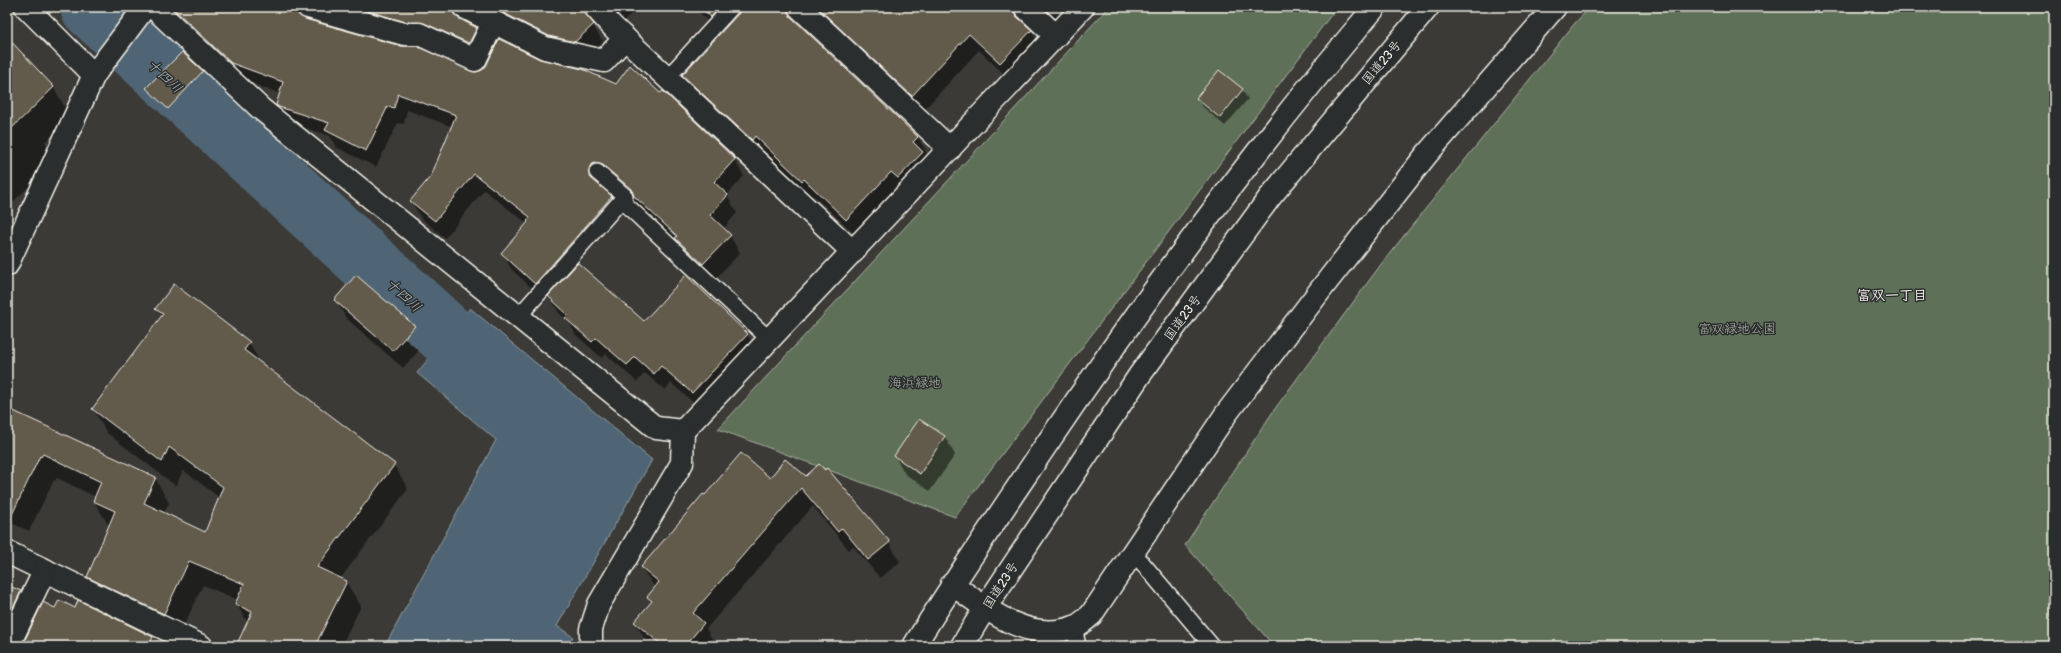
<svg xmlns="http://www.w3.org/2000/svg" width="2061" height="653" viewBox="0 0 2061 653" font-family="Pangolin,'Klee One',sans-serif">
<style>
.green{fill:#5e6f58;stroke:#a9b0a0}
.water{fill:#506574;stroke:#929da2}
.shadow{fill:#0007}
.lines{fill:none;stroke-linecap:round;stroke-linejoin:round}
.river{stroke:#506574;stroke-width:62}
.building{fill:#625a4b;stroke:#f4f1e8}
.lane-casing{stroke:#f4f1e8;stroke-width:18}
.street-casing{stroke:#f4f1e8;stroke-width:25}
.highway-casing{stroke:#f4f1e8;stroke-width:25}
.lane{stroke:#2a2d2e;stroke-width:15}
.street{stroke:#2a2d2e;stroke-width:22}
.highway{stroke:#2a2d2e;stroke-width:22}
.labels{text-anchor:middle;stroke-width:3;stroke-linejoin:round;paint-order:stroke}
.street-label{font-size:13px;fill:#f4f1e8;stroke:#2a2d2e}
.park-label{font-size:13px;fill:#b0b6a7;stroke:#2a2d2e}
.water-label{font-size:14px;font-style:italic;fill:#b2b9ba;stroke:#2a2d2e}
.neighbourhood-label{font-size:14px;font-weight:bold;fill:#f4f1e8;stroke:#2a2d2e}
</style>
<rect width="100%" height="100%" fill="#3b3a37"/>
<filter id="ink" filterUnits="userSpaceOnUse"><feTurbulence type="fractalNoise" baseFrequency=".025" numOctaves="2"/><feDisplacementMap in="SourceGraphic" scale="8" xChannelSelector="R" yChannelSelector="G"/><feConvolveMatrix kernelMatrix="1 2 1 2 8 2 1 2 1" color-interpolation-filters="sRGB"/></filter>
<g filter="url(#ink)">
<g class="green">
<polygon points="1109,7 1337,7 955,517 718,429"/>
<polygon points="1590,7 2054,7 2054,646 1274,646 1185,545 1274,410 1382,263 1575,23"/>
</g>
<polygon class="water" points="470,308 652,460 557,626 573,637 568,646 385,646 496,440 417,373"/>
<g class="shadow">
<polygon points="171,7 297,7 305,20 476,74 734,159 744,176 727,195 737,213 723,229 730,236 740,253 713,281 645,213 639,204 614,182 599,184 599,186 611,197 621,214 577,264 644,322 747,334 757,351 702,410 671,383 665,390 645,373 637,382 606,354 602,358 576,335 569,322 559,313 549,296 545,300 512,270 502,253 528,224 484,190 445,238 421,218 411,201 431,176 453,127 407,110 404,124 398,123 376,167 336,147 330,136 287,122 277,105 281,94 242,80 179,21"/>
<polygon points="299,7 638,7 622,23 596,15 592,24 603,42 585,58 462,18 462,21 476,28 486,45 479,60 309,15 306,19"/>
<polygon points="693,7 1080,7 1059,29 1026,15 1022,22 1031,31 1041,48 1010,80 979,50 922,112 800,15 796,23 918,137 927,154 925,157 932,169 857,236 814,196 812,198 765,152 762,156 693,92 683,75 722,33"/>
<polygon points="7,39 54,88 71,118 45,142 51,152 42,160 47,169 7,208"/>
<polygon points="202,72 207,81 173,117 153,97 148,88"/>
<polygon points="1219,72 1242,90 1248,99 1225,126 1203,107 1198,98"/>
<polygon points="336,301 414,326 425,344 403,368 346,318"/>
<polygon points="156,309 249,343 261,364 394,465 408,489 340,579 346,582 361,606 341,646 238,646 248,624 236,603 238,600 203,585 178,638 103,601 89,577 109,526 94,501 96,497 57,478 55,481 54,480 29,531 7,521 7,409 155,478 169,503 164,513 205,533 220,498 183,470 176,486 107,433 93,409 162,317"/>
<polygon points="920,420 945,437 955,455 930,491 905,474 895,456"/>
<polygon points="785,460 889,543 900,562 880,578 853,546 849,550 813,506 706,629 714,642 711,646 652,646 646,641 635,623 651,602 648,597 655,588 642,568 705,497 770,479"/>
<polygon points="7,578 14,589 20,592 30,609 7,646"/>
<polygon points="55,609 75,610 152,637 157,646 23,646"/>
</g>
<g class="lines">
<polyline class="river" points="91,7 511,394"/>
</g>
<g class="building">
<polygon points="172,7 296,7 299,15 305,19 401,46 416,46 476,72 482,70 486,66 499,39 540,59 582,69 616,84 630,65 660,93 663,91 735,159 714,182 728,195 710,215 731,235 703,264 675,238 677,236 634,196 631,189 603,165 594,163 590,166 589,175 612,196 535,284 501,253 528,222 527,221 530,217 474,174 435,221 410,201 431,176 456,115 398,94 394,108 388,106 366,151 325,130 329,123 279,107 276,105 283,82 231,63"/>
<polygon points="354,7 452,7 453,13 458,18 477,28 469,43 424,23 406,22"/>
<polygon points="492,7 580,7 594,24 575,42 549,36"/>
<polygon points="700,7 720,7 711,17"/>
<polygon points="741,7 787,7 790,16 918,137 913,142 923,152 898,178 891,172 846,220 804,179 802,181 755,136 752,140 682,75 739,13"/>
<polygon points="817,7 1013,7 1016,16 1032,30 1000,63 969,34 912,96"/>
<polygon points="7,37 54,87 7,133"/>
<polygon points="182,52 203,71 168,109 146,88"/>
<polygon points="1219,70 1243,89 1220,118 1196,98"/>
<polygon points="578,263 644,321 686,275 748,334 692,393 661,366 654,374 635,357 627,365 596,338 592,342 565,318 568,315 548,296"/>
<polygon points="356,275 415,326 393,351 334,300"/>
<polygon points="174,284 250,342 244,350 395,464 317,567 347,581 315,646 236,646 252,612 235,604 244,584 189,561 164,614 87,577 115,511 93,501 101,482 43,454 41,457 40,456 7,525 7,408 156,477 144,503 205,532 223,487 169,447 162,462 92,409 163,314 155,309"/>
<polygon points="919,419 945,436 920,474 894,456"/>
<polygon points="741,453 770,478 785,459 806,476 819,464 825,470 827,468 890,542 868,560 842,528 838,532 801,488 693,613 704,623 685,646 663,646 634,622 652,601 647,597 659,582 641,567 703,494 705,495"/>
<polygon points="7,585 21,591 7,620"/>
<polygon points="59,600 75,608 78,600 153,637 149,646 22,646 43,602 55,608"/>
</g>
<g class="lines">
<defs>
<g id="lane">
<polyline points="667,78 732,7"/>
<polyline points="621,200 769,339"/>
<polyline points="518,317 625,196 597,172"/>
<polyline points="1134,553 1212,646"/>
<polyline points="1074,627 1078,646"/>
</g>
<g id="street">
<polyline points="26,7 94,75"/>
<polyline points="153,7 261,109 656,428 683,431 1083,7"/>
<polyline points="308,7 404,34 419,34 475,60 493,23"/>
<polyline points="464,7 545,48 604,61 625,38"/>
<polyline points="595,7 613,27 853,252"/>
<polyline points="799,7 950,149"/>
<polyline points="1025,7 1056,36"/>
<polyline points="7,265 94,75 145,7"/>
<polyline points="7,552 201,646"/>
<path d="M 952,584 C 987,609 1028,644 1074,627 C 1080,625 1086,619 1091,615 L 1226,414 L 1325,284 L 1427,154 L 1555,7"/>
<polyline points="8,646 45,570"/>
<polyline points="591,646 591,629 599,604 682,463 683,431"/>
</g>
<g id="highway">
<path d="M 914,646 C 954,581 997,518 1040,454 C 1144,300 1254,149 1375,7"/>
<polyline points="962,646 985,608 1139,376 1270,197 1428,7"/>
</g>
</defs>
<use href="#lane" class="lane-casing"/>
<use href="#street" class="street-casing"/>
<use href="#highway" class="highway-casing"/>
<use href="#lane" class="lane"/>
<use href="#street" class="street"/>
<use href="#highway" class="highway"/>
</g>
</g>
<g class="labels">
<g class="street-label">
<text transform="translate(1381 62) rotate(-50)" y="5">国道23号</text>
<text transform="translate(1182 317) rotate(-54)" y="5">国道23号</text>
<text transform="translate(1000 585) rotate(-57)" y="5">国道23号</text>
</g>
<g class="park-label">
<text x="1737" y="333">富双緑地公園</text>
<text x="915" y="387">海浜緑地</text>
</g>
<g class="water-label">
<text transform="translate(165 76) rotate(43)" y="5">十四川</text>
<text transform="translate(404 295) rotate(43)" y="5">十四川</text>
</g>
<g class="neighbourhood-label">
<text x="1892" y="300">富双一丁目</text>
</g>
</g>
<rect width="2061" height="653" fill="none" stroke="#2a2d2e" stroke-width="24"/>
<rect x="12" y="12" width="2037" height="629" fill="none" stroke="#f4f1e8" stroke-width="1.5" filter="url(#ink)"/>
</svg>
